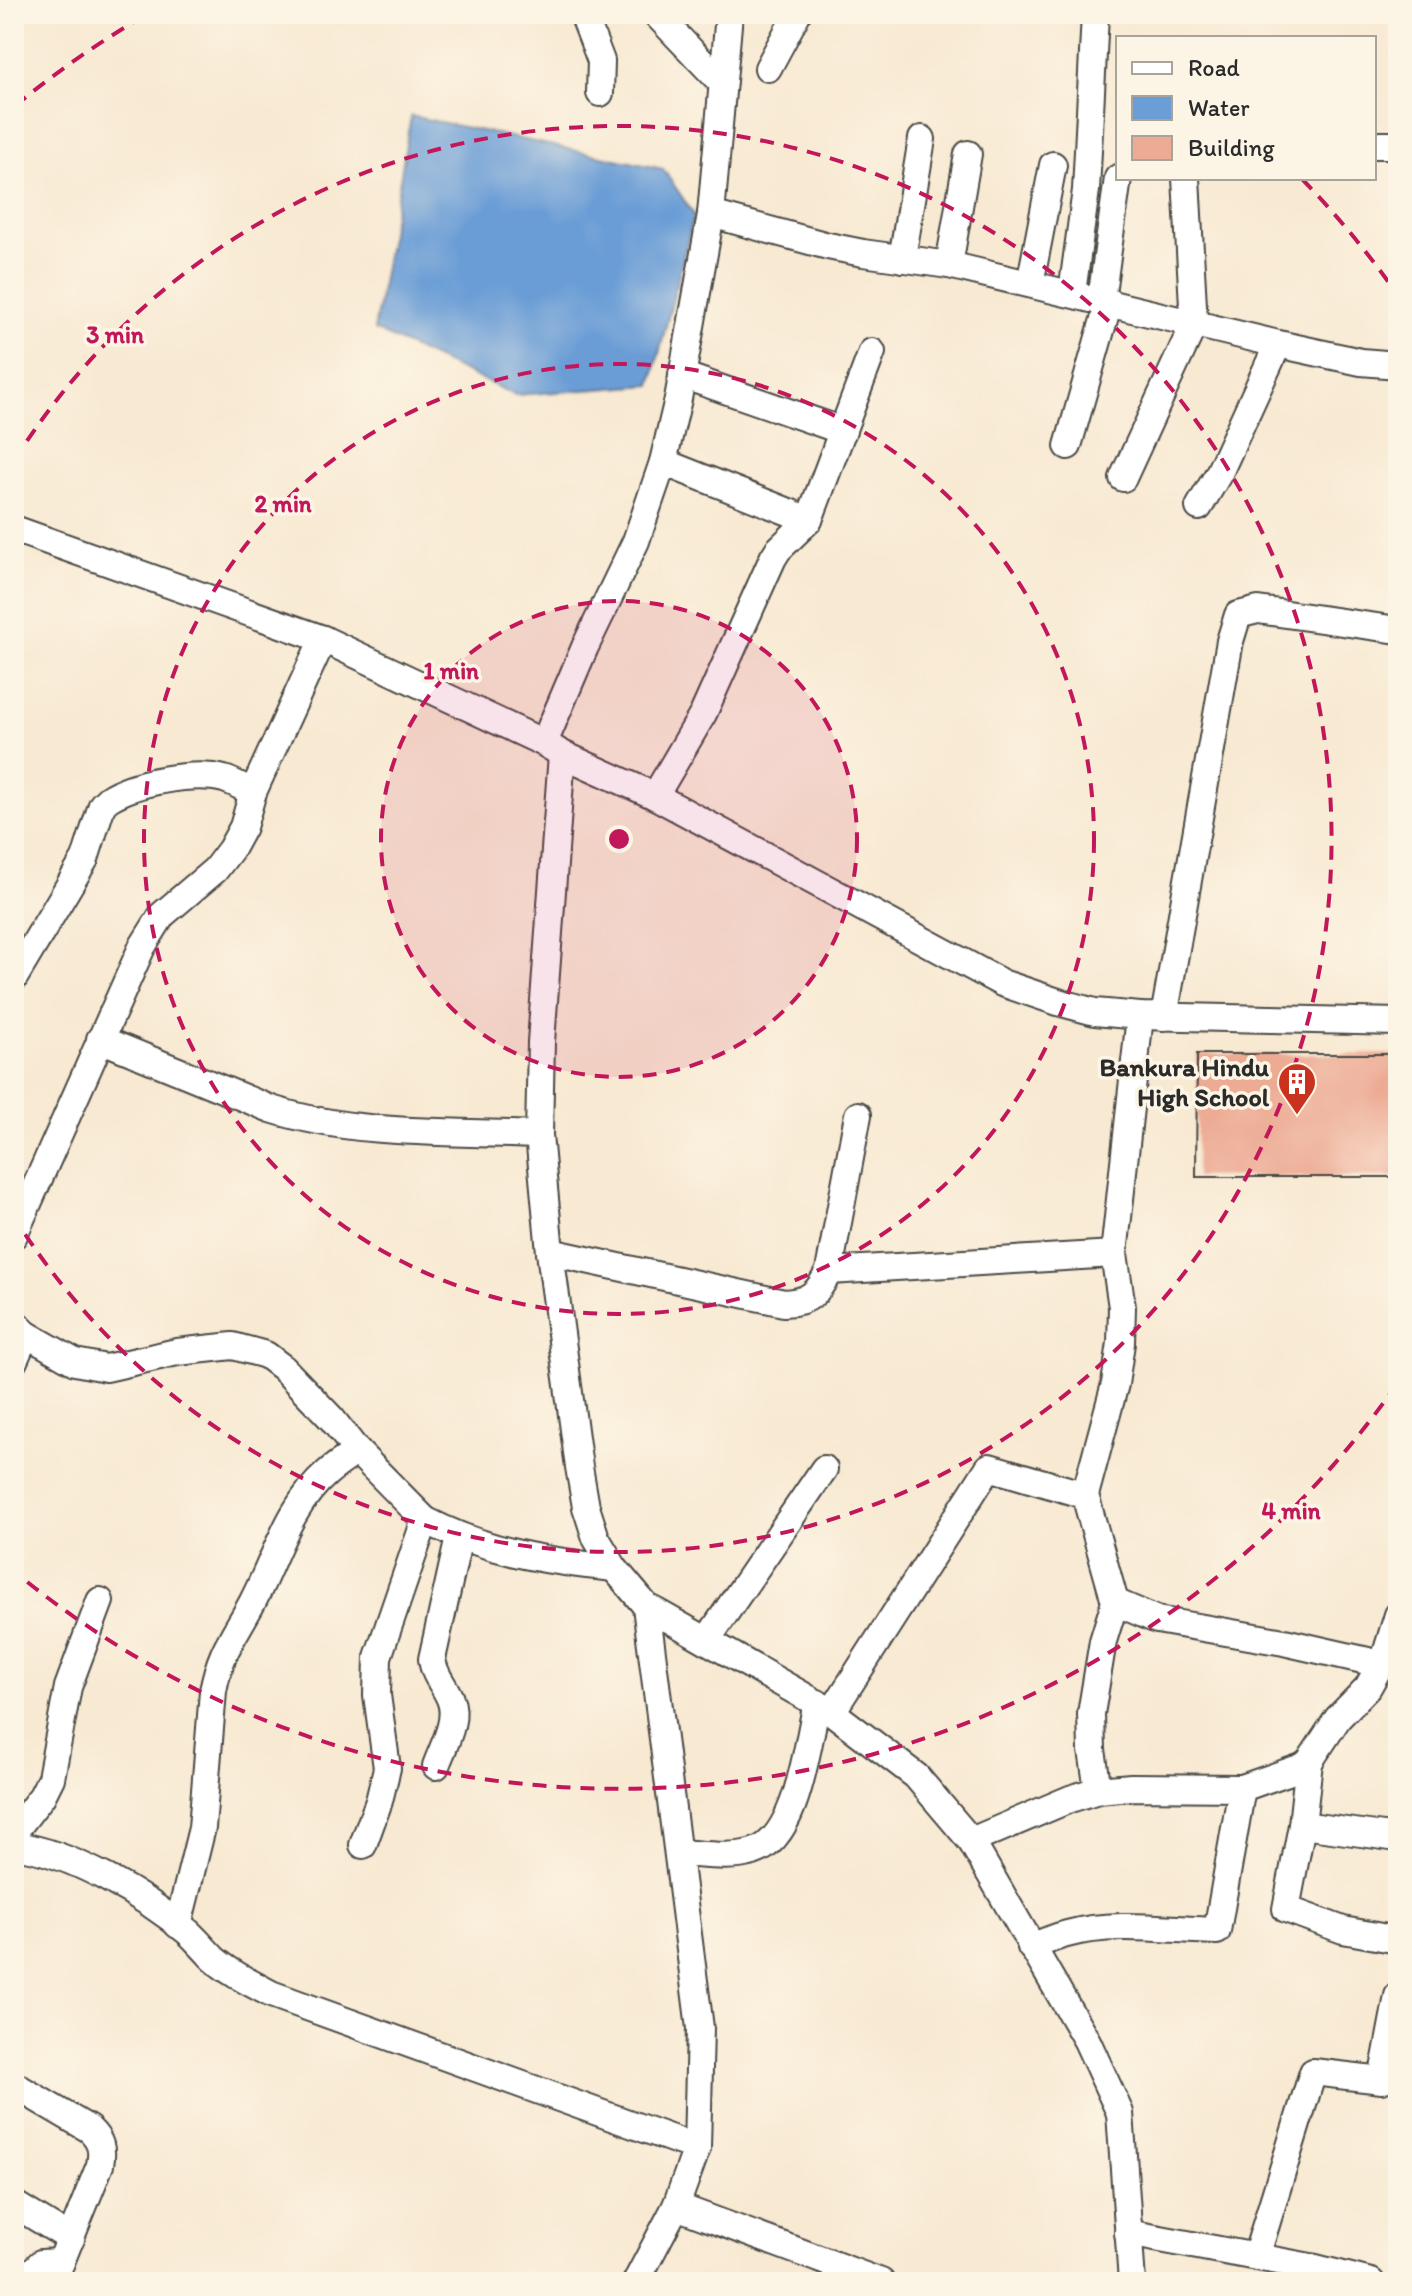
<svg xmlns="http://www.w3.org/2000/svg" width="1412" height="2296" viewBox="0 0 1412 2296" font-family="Itim,sans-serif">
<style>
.water{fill:#6b9dd6;stroke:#4b6480;stroke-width:2}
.building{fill:#edab94}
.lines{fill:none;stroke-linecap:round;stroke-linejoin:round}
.minor-casing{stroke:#4a4844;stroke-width:30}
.minor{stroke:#fff;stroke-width:26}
.ring{fill:none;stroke:#c2185b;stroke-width:4;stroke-dasharray:14 10}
.labels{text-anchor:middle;stroke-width:7;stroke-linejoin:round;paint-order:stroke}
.poi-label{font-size:26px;font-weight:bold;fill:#2b2b2b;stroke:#fcf5e5;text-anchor:end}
.centre{fill:#c2185b;stroke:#fcf5e5;stroke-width:4}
.ring-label{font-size:24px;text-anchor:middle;font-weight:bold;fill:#c2185b;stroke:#fcf5e5;stroke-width:7;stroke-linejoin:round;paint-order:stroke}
</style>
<rect width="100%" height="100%" fill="#fcf5e5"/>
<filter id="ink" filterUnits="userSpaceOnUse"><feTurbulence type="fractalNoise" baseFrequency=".0125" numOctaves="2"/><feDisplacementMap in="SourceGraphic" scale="16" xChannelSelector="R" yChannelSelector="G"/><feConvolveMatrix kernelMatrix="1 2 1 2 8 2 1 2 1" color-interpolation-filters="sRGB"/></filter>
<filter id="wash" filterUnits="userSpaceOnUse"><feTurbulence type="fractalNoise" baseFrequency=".006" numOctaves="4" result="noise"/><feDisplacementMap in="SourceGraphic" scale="32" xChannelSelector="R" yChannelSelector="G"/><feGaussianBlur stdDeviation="1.8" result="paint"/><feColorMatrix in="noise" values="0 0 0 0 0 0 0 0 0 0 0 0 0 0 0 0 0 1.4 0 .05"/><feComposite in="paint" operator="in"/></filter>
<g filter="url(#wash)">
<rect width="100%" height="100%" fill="#f8e9d2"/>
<polygon class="water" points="411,116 663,169 694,215 651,385 515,395 374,330"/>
<g id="blocks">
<polygon class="building" points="1197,1054 1398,1054 1398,1177 1196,1177"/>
</g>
</g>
<g filter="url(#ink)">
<use href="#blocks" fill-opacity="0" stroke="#4a4844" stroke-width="2"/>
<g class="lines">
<defs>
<g id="minor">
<polyline points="583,14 601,61 600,93"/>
<polyline points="656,14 721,82"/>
<polyline points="768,68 797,14"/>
<polyline points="1374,145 1398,145"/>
<polyline points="711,214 828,246 863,253 949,265 1278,344 1361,362 1398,365"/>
<polyline points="902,259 922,139"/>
<polyline points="949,265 968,154"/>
<polyline points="1030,284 1053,165"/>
<polyline points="1072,293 1086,190 1095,14"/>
<polyline points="1101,300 1118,178"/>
<polyline points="682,375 843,431"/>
<polyline points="1068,446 1109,302"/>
<polyline points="663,462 809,520"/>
<polyline points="1123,478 1194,324 1186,178"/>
<polyline points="1199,507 1219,473 1278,344"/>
<polyline points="14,529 323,639 544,743 562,754 655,796 1002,983 1058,1002 1095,1012 1140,1016 1398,1022"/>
<polyline points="544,743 585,647 636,541 663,462 678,399 711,214 729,14"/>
<polyline points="562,754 541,1042 539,1135 550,1252 579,1467 586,1507 596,1538 614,1568 646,1606 832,1712 916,1776 971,1841 1087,2041 1120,2113 1132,2282"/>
<polyline points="655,796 703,714 773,558 778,550 809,520 872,352"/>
<path d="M 14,978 L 85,859 L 102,805 L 108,799 C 134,782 194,771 224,779 C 234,782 243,788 253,792"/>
<polyline points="1164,1017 1230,641 1238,615 1258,610 1398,630"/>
<path d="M 100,1039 L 271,1109 C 356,1136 450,1131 539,1135"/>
<polyline points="14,1235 142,947 162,915 215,870 231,849 243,827 253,792 323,639"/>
<path d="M 550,1252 L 784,1303 C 810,1302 818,1293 829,1271 L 858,1115"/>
<polyline points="829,1271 1114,1254"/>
<polyline points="14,1322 26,1334 75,1362 106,1368 177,1352 233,1346 266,1355 283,1368 332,1419 357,1451 425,1520"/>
<polyline points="14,1361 26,1334"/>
<polyline points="1115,1602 1157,1620 1284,1642 1381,1664"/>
<polyline points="707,1640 824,1469"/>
<polyline points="832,1712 989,1467 1085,1495"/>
<polyline points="1309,1762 1302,1825 1286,1909 1343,1930 1398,1940"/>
<path d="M 436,1766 C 443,1746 459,1720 450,1699 C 444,1684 434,1676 432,1659 L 459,1537"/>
<polyline points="1098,1790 1092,1750 1091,1714 1103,1641 1115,1602 1085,1495 1115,1384 1121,1343 1122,1307 1114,1254 1140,1016"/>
<polyline points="1302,1825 1398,1838"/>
<polyline points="14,1832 42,1796 51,1778 68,1687 100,1601"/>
<polyline points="971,1841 1070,1799 1098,1790 1131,1787 1242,1788 1302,1767 1309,1762 1338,1718 1368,1687 1385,1657 1398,1615"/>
<path d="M 14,1845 C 72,1853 144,1895 188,1932 C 197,1940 205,1950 214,1959 C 231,1974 251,1983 271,1994 L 697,2148"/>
<path d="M 363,1845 L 379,1801 L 387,1768 L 377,1695 L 378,1657 L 425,1520 C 487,1552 545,1561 614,1568"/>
<path d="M 678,1853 C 701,1854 731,1859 753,1852 C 798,1839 807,1745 817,1703"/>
<path d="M 178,1925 L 202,1828 L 213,1691 C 220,1651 235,1635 253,1601 C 276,1557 288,1507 327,1473 C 336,1465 347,1458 357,1451"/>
<path d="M 1031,1947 C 1043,1942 1055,1937 1067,1934 C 1115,1921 1168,1930 1217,1931 L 1242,1788"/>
<path d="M 14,2085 L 89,2129 C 101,2140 103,2149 100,2165 L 53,2282"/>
<polyline points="14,2204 71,2239"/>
<polyline points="676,2206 881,2282"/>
<polyline points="1128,2233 1316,2268 1371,2282"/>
<polyline points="1256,2257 1313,2072 1382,2080 1398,1996"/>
<polyline points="21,2282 41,2263 61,2262"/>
<polyline points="636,2282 676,2206 697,2148 700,2028 646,1606"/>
</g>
</defs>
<use href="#minor" class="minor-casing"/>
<use href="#minor" class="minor"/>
</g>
</g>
<circle cx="619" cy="839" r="238" fill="#c2185b" fill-opacity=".12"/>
<g class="ring">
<circle cx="619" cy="839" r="238"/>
<circle cx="619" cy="839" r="475"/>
<path d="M14 461A713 713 0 1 1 14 1217"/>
<path d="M1397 1384A950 950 0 0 1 15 1572M15 106A950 950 0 0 1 144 16M1302 179A950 950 0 0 1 1397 294"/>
</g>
<defs>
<symbol id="building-pin" viewBox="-11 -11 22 30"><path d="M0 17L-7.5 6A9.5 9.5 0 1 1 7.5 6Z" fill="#c8321e" stroke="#fcf5e5"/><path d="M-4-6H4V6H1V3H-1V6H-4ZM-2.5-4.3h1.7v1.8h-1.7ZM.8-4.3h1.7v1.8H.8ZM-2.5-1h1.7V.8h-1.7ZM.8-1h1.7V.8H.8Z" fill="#fff"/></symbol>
</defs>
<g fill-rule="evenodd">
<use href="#building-pin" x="1275" y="1060" width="44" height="60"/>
</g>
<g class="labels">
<g class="poi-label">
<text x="1269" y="1076">Bankura Hindu<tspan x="1269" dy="30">High School</tspan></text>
</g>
</g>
<circle cx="619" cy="839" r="12" class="centre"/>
<g class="ring-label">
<text x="115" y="343">3 min</text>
<text x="283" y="512">2 min</text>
<text x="451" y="679">1 min</text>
<text x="1291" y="1519">4 min</text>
</g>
<rect width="1412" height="2296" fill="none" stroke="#fcf5e5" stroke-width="48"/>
<rect x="1116" y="36" width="260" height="144" fill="#fcf5e5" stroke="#a8a49b" stroke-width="2"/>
<rect x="1132" y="62" width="40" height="12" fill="#ffffff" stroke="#a8a49b" stroke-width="2"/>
<text x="1188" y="76" font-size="24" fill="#2b2b2b">Road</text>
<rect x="1132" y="96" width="40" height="24" fill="#6b9dd6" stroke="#a8a49b" stroke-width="2"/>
<text x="1188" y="116" font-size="24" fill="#2b2b2b">Water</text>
<rect x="1132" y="136" width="40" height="24" fill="#edab94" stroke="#a8a49b" stroke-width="2"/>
<text x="1188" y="156" font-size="24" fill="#2b2b2b">Building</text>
</svg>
